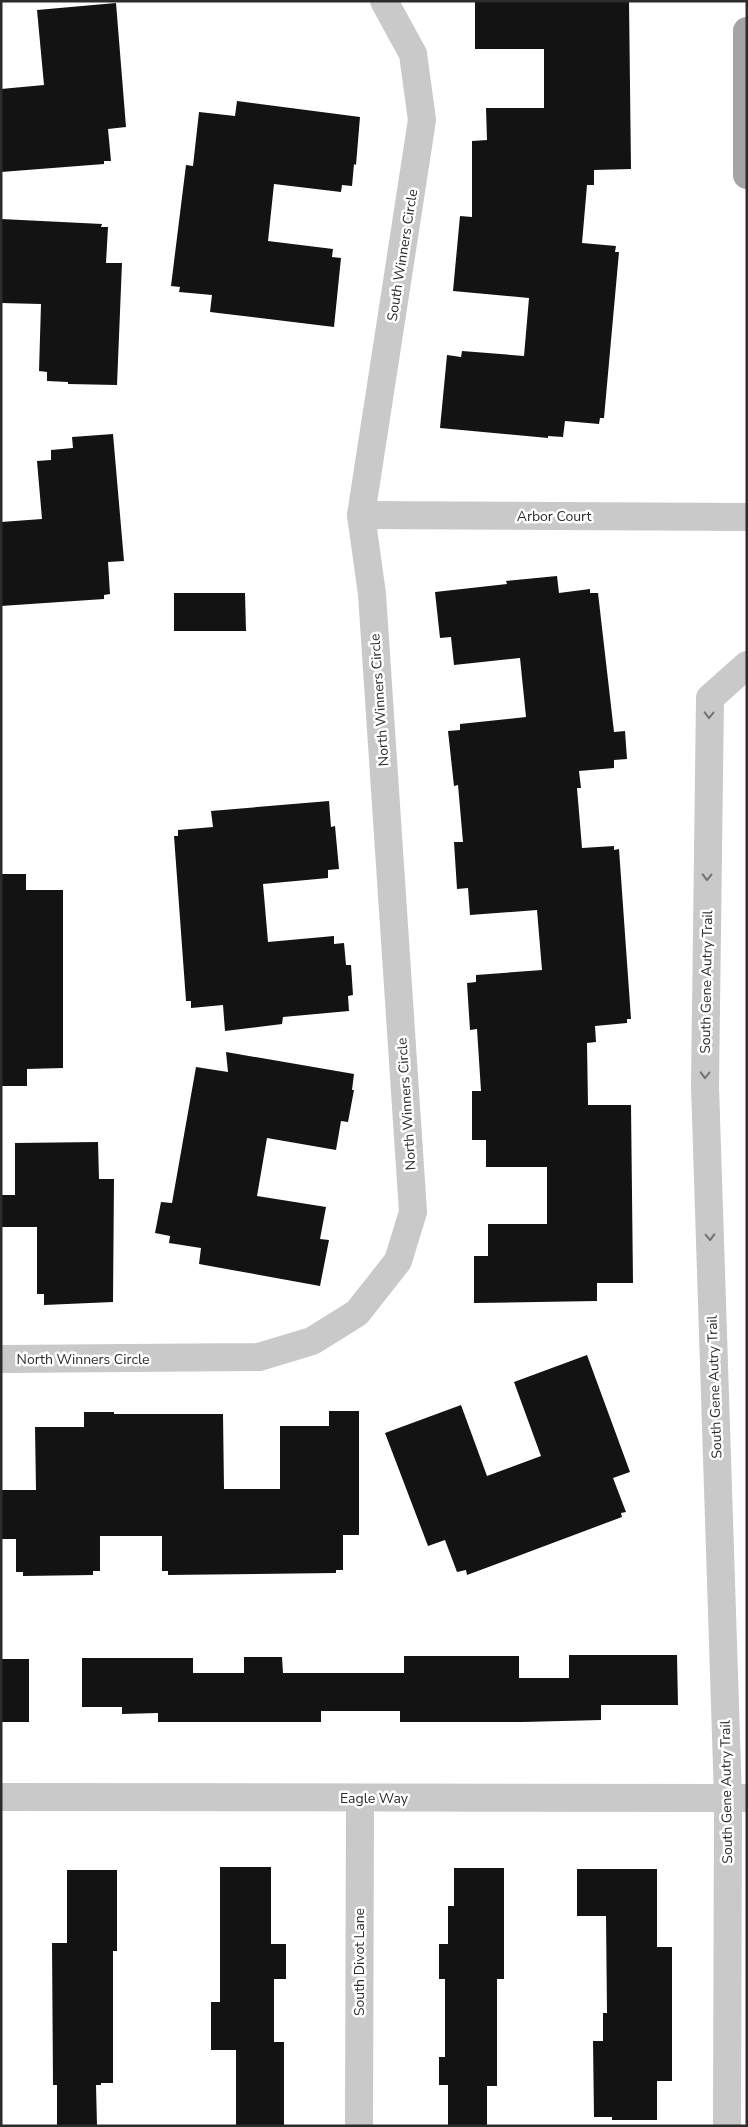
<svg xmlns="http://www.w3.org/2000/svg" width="748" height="2127" viewBox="0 0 748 2127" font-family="'Nunito Sans',sans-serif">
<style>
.building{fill:#131313}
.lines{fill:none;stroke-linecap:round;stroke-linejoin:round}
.street{stroke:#c9c9c9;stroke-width:28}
.primary{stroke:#a4a4a4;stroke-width:28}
.oneway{stroke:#737373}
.labels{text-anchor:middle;stroke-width:5;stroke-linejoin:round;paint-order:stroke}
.street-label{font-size:14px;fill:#2c2c2c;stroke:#fff}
</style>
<rect width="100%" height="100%" fill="#fff"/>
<g class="building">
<polygon points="475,1 629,1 631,169 594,170 594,185 587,185 582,243 616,246 615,252 619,252 604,418 600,418 599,424 565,421 563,437 548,436 548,438 440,428 447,355 461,357 462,351 524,356 529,298 453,291 460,216 472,217 472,141 487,140 486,108 544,108 544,49 475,49"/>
<polygon points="116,3 126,127 108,129 111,161 104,161 104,164 1,172 1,89 44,85 37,10"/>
<polygon points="237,101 360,117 356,165 354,164 352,186 342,185 341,192 274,184 268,241 333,249 332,257 341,258 334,327 210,312 212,295 179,292 180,287 171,286 186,165 193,166 199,112 235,116"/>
<polygon points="1,219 102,224 101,227 108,227 106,263 122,263 117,385 68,384 68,382 47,381 47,372 39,371 41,304 1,303"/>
<polygon points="113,434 124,561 108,562 110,594 104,595 104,599 1,606 1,522 42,519 37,461 51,460 51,450 73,448 72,437"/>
<polygon points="557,576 559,593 590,589 590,593 598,593 614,732 625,731 627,759 614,760 614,768 579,771 581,788 577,788 582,848 614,846 614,850 619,849 631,1019 627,1019 627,1023 595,1026 596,1042 587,1043 588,1105 631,1105 633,1283 597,1283 597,1301 474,1303 474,1256 488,1256 488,1224 547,1224 547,1167 486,1167 486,1140 472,1140 472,1091 481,1091 477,1029 470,1030 467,983 476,982 476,975 542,970 537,910 470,915 468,888 457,889 454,842 463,842 458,785 454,786 448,731 460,730 460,724 526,717 520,658 454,665 451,637 440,638 435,592 507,584 506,581"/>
<polygon points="174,593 245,593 246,631 174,631"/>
<polygon points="329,801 331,827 335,826 339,869 328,870 328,878 263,884 268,942 334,936 334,944 344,943 346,965 351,965 353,995 348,996 349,1011 283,1017 282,1024 225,1031 223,1005 191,1008 191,1001 186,1001 174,836 178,836 178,830 213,827 211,811"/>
<polygon points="1,874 26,874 26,890 63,890 63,1068 27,1069 27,1086 1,1086"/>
<polygon points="226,1052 354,1074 352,1090 354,1090 348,1122 341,1121 336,1150 267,1138 257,1196 326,1207 320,1239 329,1240 320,1286 199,1264 201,1248 169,1243 170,1236 155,1233 161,1202 172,1203 196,1067 228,1072"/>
<polygon points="98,1142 99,1179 114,1179 113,1302 44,1305 44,1294 37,1294 37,1227 1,1227 1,1195 15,1195 15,1143"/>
<polygon points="587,1355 630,1472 613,1478 626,1512 621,1513 622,1517 467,1575 466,1570 457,1572 445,1540 428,1546 385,1433 461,1405 487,1476 541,1456 514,1382"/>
<polygon points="329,1411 359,1411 359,1535 343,1535 343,1570 336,1570 336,1573 168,1575 168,1571 162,1571 162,1536 100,1536 100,1571 93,1571 93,1575 23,1576 23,1572 16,1572 16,1539 1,1539 1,1490 36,1490 35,1427 84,1427 84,1412 114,1412 114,1414 223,1414 224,1489 280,1489 280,1426 329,1426"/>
<polygon points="569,1655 677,1655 678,1705 601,1705 601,1720 523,1722 400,1722 400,1711 321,1711 321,1722 158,1722 158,1713 122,1714 122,1707 82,1707 82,1658 193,1658 193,1673 244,1673 244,1657 282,1657 283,1673 404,1673 404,1656 519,1656 519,1678 569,1678"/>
<rect x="1" y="1659" width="28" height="63"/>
<polygon points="220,1867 271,1867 271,1944 286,1944 286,1979 274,1979 274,2042 284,2042 284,2126 236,2126 236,2050 211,2050 211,2002 220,2002"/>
<polygon points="454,1868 504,1868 504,1979 497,1979 497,2086 487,2086 487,2126 448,2126 448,2085 439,2085 439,2057 445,2057 445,1979 439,1979 439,1944 448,1944 448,1906 454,1906"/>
<polygon points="577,1869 657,1869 657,1947 672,1947 672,2081 657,2081 657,2120 612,2120 612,2117 594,2117 593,2041 603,2041 603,2013 607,2013 606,1916 577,1916"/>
<polygon points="67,1870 117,1870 117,1951 113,1951 113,2083 101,2083 101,2085 96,2085 97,2126 57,2126 57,2085 53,2085 52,1943 67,1943"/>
</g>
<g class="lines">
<g class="street">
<polyline points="361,515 747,517"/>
<polyline points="1,1359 259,1357 312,1341 357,1313 398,1261 413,1212 372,594 361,515 422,120 413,54 384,1"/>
<polyline points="1,1797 745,1798"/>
<polyline points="359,2126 360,1799"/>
<polyline points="727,2126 728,1798 705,1086 710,698 747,665"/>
</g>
<polyline class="primary" points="747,31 747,175"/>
</g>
<defs><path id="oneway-chevron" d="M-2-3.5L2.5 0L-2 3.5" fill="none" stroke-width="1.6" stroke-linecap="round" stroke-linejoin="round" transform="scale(1.25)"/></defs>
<g class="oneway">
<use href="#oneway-chevron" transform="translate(709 715) rotate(91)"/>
<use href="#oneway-chevron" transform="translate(707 877) rotate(91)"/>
<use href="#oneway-chevron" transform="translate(705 1075) rotate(91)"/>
<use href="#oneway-chevron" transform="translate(710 1237) rotate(88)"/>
</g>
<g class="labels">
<g class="street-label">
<text transform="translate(402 255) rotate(-81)" y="5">South Winners Circle</text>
<text x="554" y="521">Arbor Court</text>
<text transform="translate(379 700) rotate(-94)" y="5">North Winners Circle</text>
<text transform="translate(706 982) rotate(-89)" y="5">South Gene Autry Trail</text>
<text transform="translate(406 1104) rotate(-94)" y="5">North Winners Circle</text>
<text x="83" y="1364">North Winners Circle</text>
<text transform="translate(714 1387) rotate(-92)" y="5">South Gene Autry Trail</text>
<text transform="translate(726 1792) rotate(-91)" y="5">South Gene Autry Trail</text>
<text x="374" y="1803">Eagle Way</text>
<text transform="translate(359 1962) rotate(-90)" y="5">South Divot Lane</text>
</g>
</g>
<rect width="748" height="2127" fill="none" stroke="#2c2c2c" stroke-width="5"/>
</svg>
